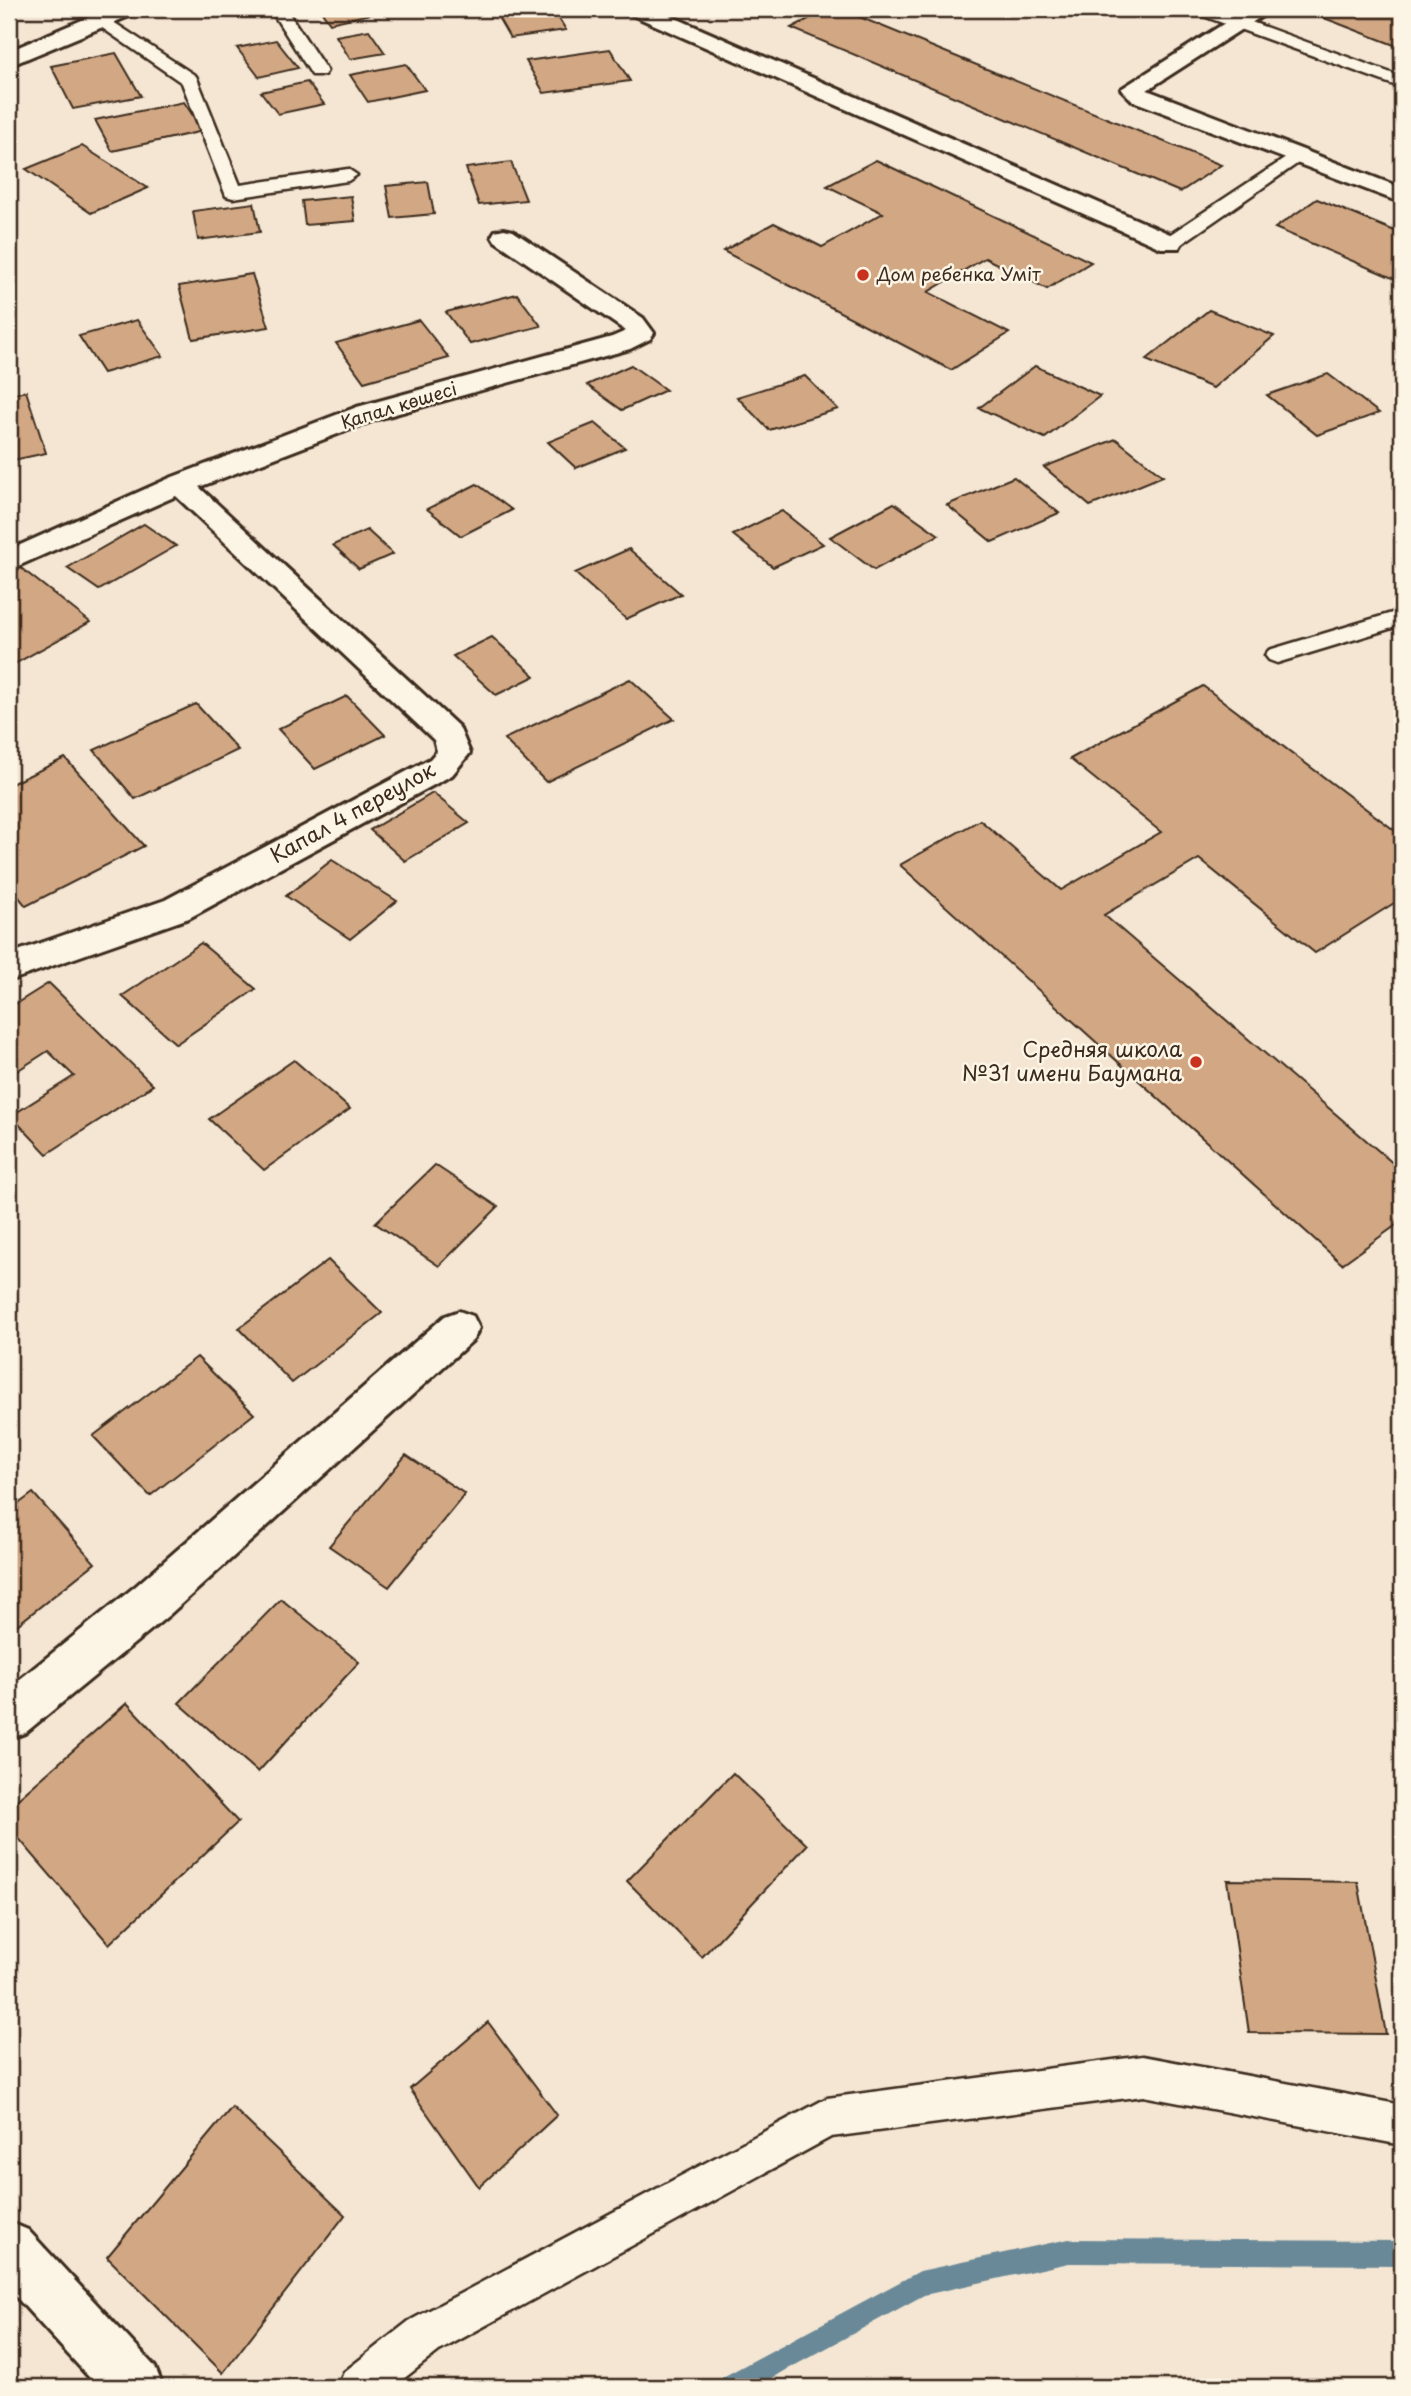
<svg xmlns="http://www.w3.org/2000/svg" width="1411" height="2396" viewBox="0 0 1411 2396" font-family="'Playpen Sans',sans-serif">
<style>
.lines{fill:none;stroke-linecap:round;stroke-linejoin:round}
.stream{fill:#6a8998;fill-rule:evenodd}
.building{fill:#d2a884;stroke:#3b2a1e;stroke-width:2}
.lane-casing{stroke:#3b2a1e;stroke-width:5}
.street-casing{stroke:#3b2a1e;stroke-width:6}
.lane{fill:#fcf5e5;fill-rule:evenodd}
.street{fill:#fcf5e5;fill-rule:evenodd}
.poi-dot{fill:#c8321e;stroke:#fcf5e5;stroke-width:2.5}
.labels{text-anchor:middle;stroke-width:5;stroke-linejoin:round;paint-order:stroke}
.far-poi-label{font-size:18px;fill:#3b2a1e;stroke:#fcf5e5;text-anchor:start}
.far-street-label{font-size:18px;fill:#3b2a1e;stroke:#fcf5e5}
.street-label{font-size:21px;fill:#3b2a1e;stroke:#fcf5e5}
.poi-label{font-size:21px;fill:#3b2a1e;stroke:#fcf5e5;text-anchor:end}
</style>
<rect width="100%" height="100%" fill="#f4e6d2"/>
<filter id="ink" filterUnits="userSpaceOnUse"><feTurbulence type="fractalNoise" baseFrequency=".0143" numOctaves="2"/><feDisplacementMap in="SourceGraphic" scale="14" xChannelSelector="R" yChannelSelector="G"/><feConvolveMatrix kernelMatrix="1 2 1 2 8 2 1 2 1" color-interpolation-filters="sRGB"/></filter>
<g filter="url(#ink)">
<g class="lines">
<polygon class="stream" points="1069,2239 1402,2241 1402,2265 1069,2263 924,2295 755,2387 718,2387 721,2378 920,2271"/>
</g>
<g class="building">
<polygon points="320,9 366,9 371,14 330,23"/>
<polygon points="516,9 553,9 566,30 510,38 495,12"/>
<polygon points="828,9 840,9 1221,165 1180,192 791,28"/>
<polygon points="1331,9 1388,9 1402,14 1402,48 1319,16"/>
<polygon points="369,30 385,53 350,59 336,36"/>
<polygon points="276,40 298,68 259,77 237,48"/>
<polygon points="610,49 630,81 544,93 526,61"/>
<polygon points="116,53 141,96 73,109 51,66"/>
<polygon points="406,64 425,90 368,102 350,75"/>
<polygon points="307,82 324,104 278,114 261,92"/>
<polygon points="184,102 203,131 112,151 95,120"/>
<polygon points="82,146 148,188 91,213 26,169"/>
<polygon points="876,160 1091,262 1047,289 985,258 928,292 1009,333 951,370 723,251 774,223 822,247 883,213 827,186"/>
<polygon points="511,162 526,200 479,205 466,168"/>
<polygon points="428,182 434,214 392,218 386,186"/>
<polygon points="351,196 355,221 305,225 302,201"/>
<polygon points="1317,199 1402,234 1402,282 1275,228"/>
<polygon points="254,203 260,232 198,240 193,211"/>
<polygon points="252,274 269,327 193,339 179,286"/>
<polygon points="517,294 541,326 470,344 446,312"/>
<polygon points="1209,310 1274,336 1213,388 1146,360"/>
<polygon points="137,320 163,356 103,373 79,336"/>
<polygon points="419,320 449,358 364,382 336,343"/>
<polygon points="631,365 666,390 622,410 587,385"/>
<polygon points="1035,366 1100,396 1045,438 979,408"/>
<polygon points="1328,374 1379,413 1317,435 1267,395"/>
<polygon points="805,376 838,409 769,430 737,397"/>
<polygon points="26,391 46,453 9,461 9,395"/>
<polygon points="595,423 625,448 576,468 548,442"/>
<polygon points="1116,439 1163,476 1090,506 1044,467"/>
<polygon points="1014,477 1059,513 992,542 947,505"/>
<polygon points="477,484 512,510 461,536 427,509"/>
<polygon points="894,503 939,535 874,570 830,537"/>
<polygon points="782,511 823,544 773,567 733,535"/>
<polygon points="144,524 176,546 99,590 67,568"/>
<polygon points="367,530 393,554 359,569 333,545"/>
<polygon points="629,549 681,594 626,619 575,573"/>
<polygon points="21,568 90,622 9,667 9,575"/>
<polygon points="492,637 535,676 496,695 453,656"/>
<polygon points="630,679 674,719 546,782 504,739"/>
<polygon points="1203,686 1402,836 1402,898 1315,953 1199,859 1104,915 1402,1171 1402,1221 1342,1264 900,865 980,820 1061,890 1161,832 1070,759"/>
<polygon points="347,696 385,735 315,769 278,729"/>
<polygon points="196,704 238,750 135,799 94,750"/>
<polygon points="65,758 144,846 26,906 9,885 9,785"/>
<polygon points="433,793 469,823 405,861 370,830"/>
<polygon points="332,860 397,901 350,939 286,896"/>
<polygon points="201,943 256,989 176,1044 122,996"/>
<polygon points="49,983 153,1085 47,1154 11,1116 74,1076 48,1051 9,1076 9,1008"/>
<polygon points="294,1060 350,1109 264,1170 209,1119"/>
<polygon points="435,1165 498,1207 439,1266 375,1223"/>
<polygon points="328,1260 382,1313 292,1383 239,1328"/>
<polygon points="197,1357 254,1414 150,1496 93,1436"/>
<polygon points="406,1455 465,1494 389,1587 329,1546"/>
<polygon points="33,1493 95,1563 12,1629 9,1625 9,1511"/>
<polygon points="281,1599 359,1662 258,1772 179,1703"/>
<polygon points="127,1703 238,1822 109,1944 9,1827 9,1807"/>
<polygon points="733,1773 807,1845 702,1957 627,1881"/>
<polygon points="1227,1880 1358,1882 1386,2034 1249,2033"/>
<polygon points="488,2022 557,2115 479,2187 410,2089"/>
<polygon points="232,2107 345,2215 223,2373 107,2257"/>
</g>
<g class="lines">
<defs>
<g id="lane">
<polygon points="270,9 286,9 327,71 324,75 312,75"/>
<polygon points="1193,9 1216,9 1402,77 1402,88 1195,13"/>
<polygon points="101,14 196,76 240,185 348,169 357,175 348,181 233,198 226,196 182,83 95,23 93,19"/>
<polygon points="1298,150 1307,155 1304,159 1177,247 1163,247 1160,243 1163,239"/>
<polygon points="1402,610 1402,625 1277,663 1269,660 1265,655 1269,650"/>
<polygon points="1143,2056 1402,2105 1402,2145 1143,2096 831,2137 439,2351 393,2387 338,2387 344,2372 409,2321 827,2098"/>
</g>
<g id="street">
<polygon points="108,9 137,9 134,14 9,66 9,51"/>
<polygon points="627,9 655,9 1179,238 1182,243 1179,248 1161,248 630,14"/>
<polygon points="1247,9 1273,9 1147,90 1402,188 1402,203 1133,101 1121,89"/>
<polygon points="504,229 513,231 643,318 654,333 650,339 630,349 377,419 199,487 459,727 470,753 452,775 189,918 9,981 9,954 165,900 430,759 437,751 434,740 176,496 9,570 9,550 170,478 357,407 612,337 626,331 495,241 492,236 495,231"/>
<polygon points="459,1311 473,1316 479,1328 473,1340 169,1615 25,1733 9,1739 9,1688 137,1585 445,1316"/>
<polygon points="9,2222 28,2230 155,2367 163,2387 98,2387 9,2289"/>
</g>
</defs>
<use href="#lane" class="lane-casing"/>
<use href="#street" class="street-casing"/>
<use href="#lane" class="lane"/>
<use href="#street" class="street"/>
</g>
</g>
<g class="poi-dot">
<circle cx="863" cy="275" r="7"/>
<circle cx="1196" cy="1062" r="7"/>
</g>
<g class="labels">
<g class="far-poi-label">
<text x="877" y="281">Дом ребенка Умiт</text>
</g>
<g class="far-street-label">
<text transform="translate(399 406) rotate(-17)" y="6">Қапал көшесі</text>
</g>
<g class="street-label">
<text transform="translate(353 813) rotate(-29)" y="7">Капал 4 переулок</text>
</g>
<g class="poi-label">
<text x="1182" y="1057">Средняя школа<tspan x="1182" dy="24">№31 имени Баумана</tspan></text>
</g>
</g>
<rect width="1411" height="2396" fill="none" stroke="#fcf5e5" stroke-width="35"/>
<rect x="18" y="18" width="1376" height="2361" fill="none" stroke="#3b2a1e" stroke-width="2.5" filter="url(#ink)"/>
</svg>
